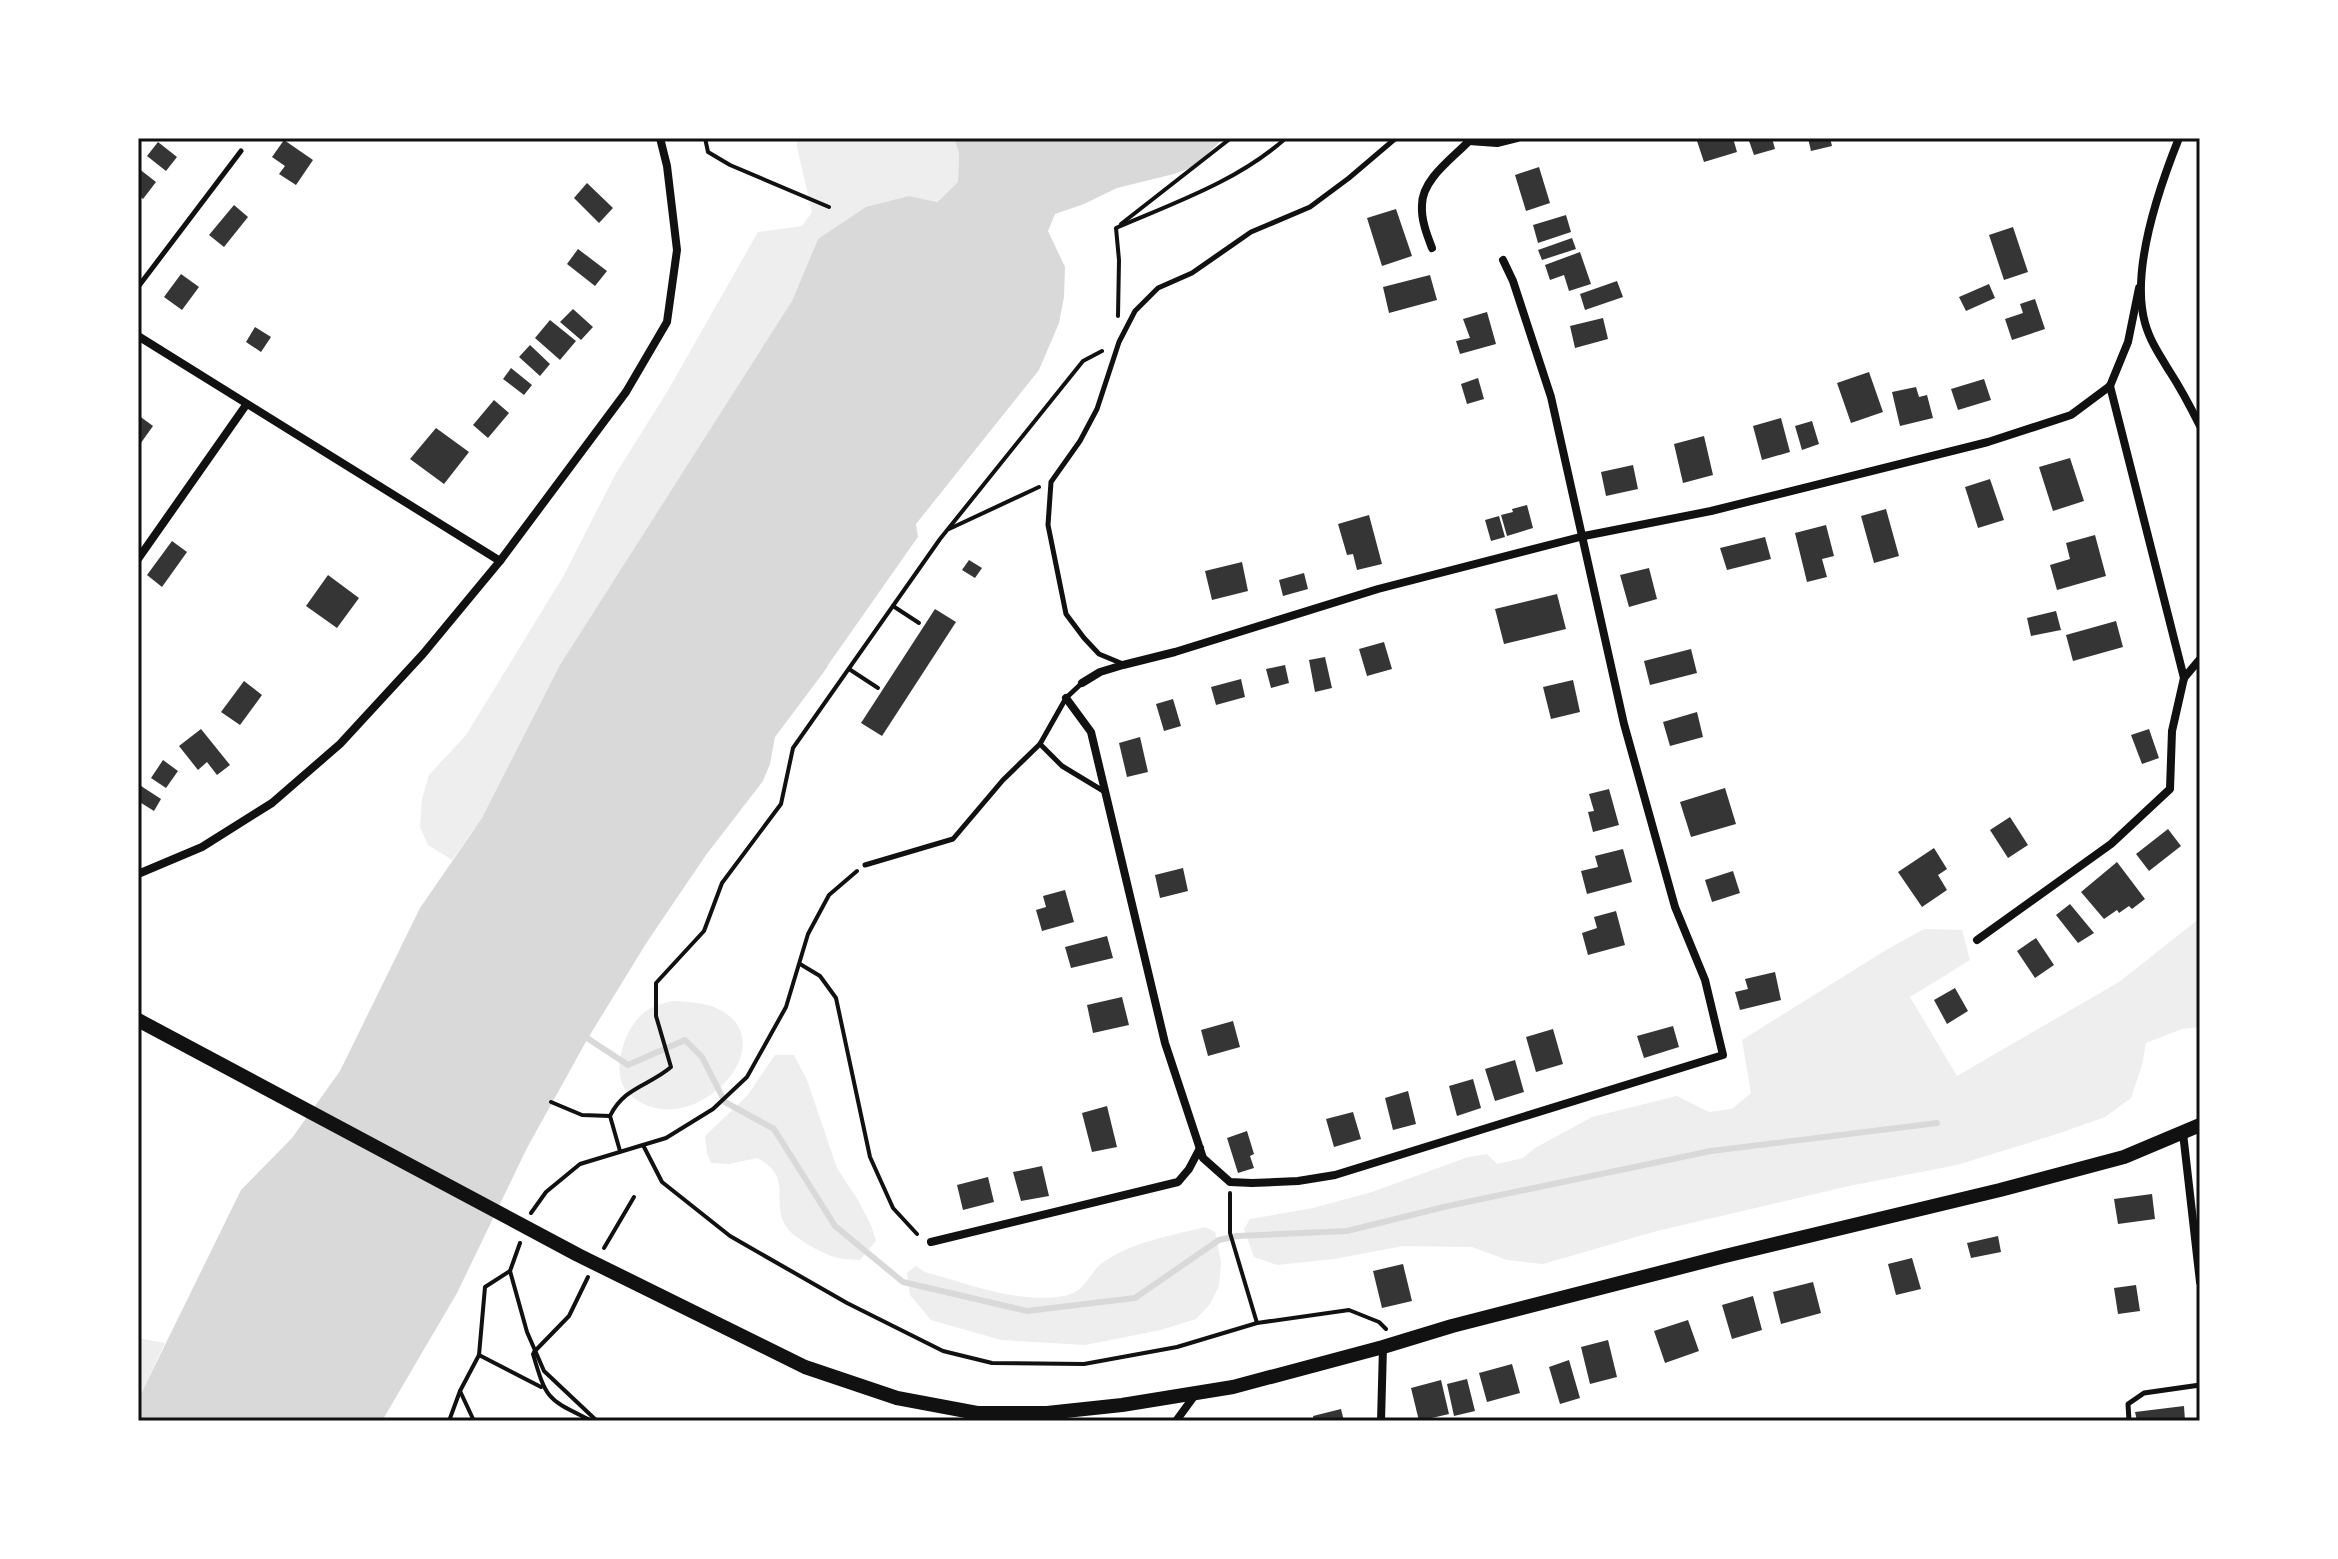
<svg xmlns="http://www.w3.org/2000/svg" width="2338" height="1559" viewBox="0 0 2338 1559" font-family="'PT Sans Narrow',sans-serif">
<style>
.green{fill:#eee}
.water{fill:#d9d9d9}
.pier{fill:#fff}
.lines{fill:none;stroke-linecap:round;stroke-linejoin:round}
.stream{stroke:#d9d9d9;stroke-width:6}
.building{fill:#353535}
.path{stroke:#111;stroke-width:4}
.service{stroke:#111;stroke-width:5}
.minor{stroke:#111;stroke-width:8}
.secondary{stroke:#111;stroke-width:14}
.neatline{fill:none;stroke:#111;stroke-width:3}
</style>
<rect width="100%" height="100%" fill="#fff"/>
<g class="green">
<polygon points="797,138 954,138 959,153 958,182 936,202 909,196 818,239 792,301 482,818 452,860 428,845 420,827 422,799 429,775 466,735 564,575 615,475 667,392 758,232 802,226 812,212 797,147"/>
<polygon points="2200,918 2200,1027 2182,1029 2146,1043 2142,1065 2131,1098 2105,1117 2057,1134 1957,1165 1849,1186 1657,1231 1543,1264 1507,1260 1472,1247 1403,1246 1334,1259 1277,1265 1254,1257 1244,1229 1250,1219 1313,1208 1372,1192 1468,1157 1487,1154 1497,1164 1523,1158 1535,1148 1592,1117 1677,1096 1709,1112 1732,1109 1751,1093 1742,1040 1886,950 1924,929 1962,930 1970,960 1910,997 1957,1076 2119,982"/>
<path d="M 672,1001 C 688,1002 706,1002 720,1010 C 788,1045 688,1148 629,1094 C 608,1074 625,1023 649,1009 C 656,1005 665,1003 672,1001 Z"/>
<path d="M 775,1055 L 794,1055 L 807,1080 L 837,1168 L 858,1200 L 871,1225 L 876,1241 L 860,1260 C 852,1259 842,1260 835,1257 C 823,1254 794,1238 787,1228 C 769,1203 795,1177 757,1158 L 729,1164 L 711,1163 L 707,1153 L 705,1136 L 747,1096 Z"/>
<path d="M 1205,1227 L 1215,1232 L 1221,1262 L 1219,1286 L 1210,1304 L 1196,1319 L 1161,1330 L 1085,1345 L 1001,1340 L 931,1320 L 910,1295 L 907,1273 L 916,1266 L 925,1272 C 969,1284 1018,1304 1064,1296 C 1085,1292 1088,1275 1101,1264 C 1129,1242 1171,1236 1205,1227 Z"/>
<polygon points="138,1338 165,1343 138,1400"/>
</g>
<polygon class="water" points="954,138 1223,138 1196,166 1174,174 1117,188 1084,204 1055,214 1048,231 1065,267 1064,297 1059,323 1039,370 916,524 918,537 823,673 775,737 770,764 763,781 706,855 647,942 588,1038 527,1148 457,1293 382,1421 138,1421 138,1400 241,1190 292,1138 340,1071 420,908 482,818 560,665 792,301 818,239 866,207 909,196 937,202 958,182 959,153"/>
<polygon class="pier" points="918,537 922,539 831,668 828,665"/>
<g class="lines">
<polyline class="stream" points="584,1036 628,1065 685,1040 702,1057 725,1102 774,1129 835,1226 903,1282 1027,1311 1135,1298 1219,1240 1237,1236 1347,1231 1448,1206 1711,1151 1937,1123"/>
</g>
<g class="building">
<polygon points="1696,138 1733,138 1737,152 1704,162"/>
<polygon points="1748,138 1772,138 1775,149 1754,155"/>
<polygon points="1808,138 1830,138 1832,146 1811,151"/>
<polygon points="284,140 313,160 296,185 279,174 285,166 272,157"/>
<polygon points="158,142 177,157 166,171 147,156"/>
<polygon points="1539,167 1550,203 1526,211 1515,175"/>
<polygon points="138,168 156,182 143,199 138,195"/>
<polygon points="587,183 613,208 599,223 574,198"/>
<polygon points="234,205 248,217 224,247 209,235"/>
<polygon points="1396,209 1412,256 1382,266 1367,218"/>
<polygon points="1566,215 1571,232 1538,243 1533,225"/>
<polygon points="2013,227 2028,272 2004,280 1989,235"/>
<polygon points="1572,238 1576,249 1542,260 1538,250"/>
<polygon points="578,249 607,271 595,286 567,264"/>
<polygon points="1580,252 1591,284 1569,291 1564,275 1550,280 1545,265"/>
<polygon points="181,274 199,287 182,310 164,297"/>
<polygon points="1430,275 1437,300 1389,313 1383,287"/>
<polygon points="1617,281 1623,297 1585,310 1580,294"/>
<polygon points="1989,284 1995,298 1966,311 1959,297"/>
<polygon points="2035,299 2045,329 2012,340 2005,319 2023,313 2020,304"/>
<polygon points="573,309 593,327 581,340 560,322"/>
<polygon points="1487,312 1496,344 1460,354 1456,341 1470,338 1463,319"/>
<polygon points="1603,318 1608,339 1575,348 1570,326"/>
<polygon points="550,320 576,341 560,360 535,338"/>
<polygon points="255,327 271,337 261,352 246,342"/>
<polygon points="530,345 550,364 540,376 519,357"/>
<polygon points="511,368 532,385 524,395 503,379"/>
<polygon points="1869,372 1883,412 1851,423 1837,383"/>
<polygon points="1478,378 1484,399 1467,404 1461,384"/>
<polygon points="1984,379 1991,400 1958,410 1951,389"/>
<polygon points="1916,387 1919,397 1927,395 1933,418 1900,426 1892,392"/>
<polygon points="494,400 509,413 488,438 473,425"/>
<polygon points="138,415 153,426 138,447"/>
<polygon points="1781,418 1790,452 1762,460 1753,426"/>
<polygon points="1812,421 1819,444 1802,450 1795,426"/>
<polygon points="436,428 469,452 444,484 410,459"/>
<polygon points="1704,436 1713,475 1683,483 1674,444"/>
<polygon points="2070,458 2084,501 2053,511 2039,467"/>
<polygon points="1633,465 1638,489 1606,496 1601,472"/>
<polygon points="1990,479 2004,520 1978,528 1965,487"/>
<polygon points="1527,505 1533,528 1507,536 1501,515 1513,512 1512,509"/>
<polygon points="1886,509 1899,556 1874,563 1861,516"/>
<polygon points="1369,515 1382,564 1357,570 1353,554 1347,555 1338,524"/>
<polygon points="1499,516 1505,537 1491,541 1485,520"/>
<polygon points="1826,525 1834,556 1822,559 1827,577 1807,582 1795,533"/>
<polygon points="2095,535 2106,576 2057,590 2050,565 2070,559 2066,543"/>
<polygon points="1765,537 1771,559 1727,570 1720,548"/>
<polygon points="172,541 187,552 162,587 147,575"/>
<polygon points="969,560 982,568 975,578 962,570"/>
<polygon points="1242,562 1248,591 1212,600 1205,571"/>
<polygon points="1649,568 1657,599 1629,607 1620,575"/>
<polygon points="1304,573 1308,589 1283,596 1279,580"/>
<polygon points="328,575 359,598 337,628 306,606"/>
<polygon points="1557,594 1566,629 1504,644 1495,609"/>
<polygon points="935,609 956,622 882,736 861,723"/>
<polygon points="2056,611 2061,630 2031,636 2027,618"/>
<polygon points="2116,621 2123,647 2073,661 2066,635"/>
<polygon points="1384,642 1392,669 1367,676 1359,649"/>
<polygon points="1691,649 1697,673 1650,685 1644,661"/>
<polygon points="1325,657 1332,688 1315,692 1309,660"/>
<polygon points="1285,665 1289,683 1271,688 1266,669"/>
<polygon points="1241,679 1245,697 1216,705 1211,687"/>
<polygon points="1573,680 1580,712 1551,719 1543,687"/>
<polygon points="244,681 262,695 240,725 221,712"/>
<polygon points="1173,699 1181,726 1164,731 1156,704"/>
<polygon points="1697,712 1703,737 1670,746 1663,722"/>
<polygon points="201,729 230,765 217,775 207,762 198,770 179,746"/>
<polygon points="2149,729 2159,758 2142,764 2131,735"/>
<polygon points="1140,737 1148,772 1127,777 1119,743"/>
<polygon points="163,760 178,771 166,788 151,778"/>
<polygon points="138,784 161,799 154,811 138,801"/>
<polygon points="1725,788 1736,824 1691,837 1680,802"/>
<polygon points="1609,789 1619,825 1593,832 1588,812 1594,811 1589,794"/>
<polygon points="2010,817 2028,845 2008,858 1990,830"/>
<polygon points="2168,829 2181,846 2149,871 2136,854"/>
<polygon points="1934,848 1947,869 1938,875 1947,890 1922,907 1898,872"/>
<polygon points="1623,849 1632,882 1587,894 1581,871 1598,867 1595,856"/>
<polygon points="2117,862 2145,899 2132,909 2129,906 2119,913 2117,910 2104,919 2081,892"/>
<polygon points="1183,868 1188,891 1160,898 1155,875"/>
<polygon points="1733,871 1740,893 1712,902 1705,880"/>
<polygon points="1065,890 1074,922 1042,931 1036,910 1046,907 1043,896"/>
<polygon points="2070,904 2094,933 2078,943 2056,915"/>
<polygon points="1616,911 1625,945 1588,955 1582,933 1597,928 1594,917"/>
<polygon points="1107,936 1113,958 1071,968 1065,947"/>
<polygon points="2036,938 2054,965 2035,978 2017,951"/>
<polygon points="1775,972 1781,1000 1740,1010 1735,992 1748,989 1745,979"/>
<polygon points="1955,988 1968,1011 1947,1024 1934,1000"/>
<polygon points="1122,997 1129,1025 1093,1033 1087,1005"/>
<polygon points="1233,1021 1240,1047 1208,1056 1201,1030"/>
<polygon points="1673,1026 1679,1047 1644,1058 1637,1036"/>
<polygon points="1553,1029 1563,1064 1536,1072 1526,1037"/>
<polygon points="1515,1060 1524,1092 1495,1101 1485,1069"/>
<polygon points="1473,1079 1481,1108 1457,1116 1449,1086"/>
<polygon points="1408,1091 1416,1124 1393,1130 1385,1098"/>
<polygon points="1107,1106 1117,1147 1092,1152 1082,1113"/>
<polygon points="1353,1112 1361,1139 1334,1147 1326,1119"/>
<polygon points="1247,1131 1254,1154 1250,1156 1254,1168 1238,1173 1227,1138"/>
<polygon points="1042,1166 1049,1196 1021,1201 1013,1172"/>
<polygon points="988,1177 994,1202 963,1210 957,1185"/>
<polygon points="2152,1194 2155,1219 2118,1224 2114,1199"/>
<polygon points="1998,1236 2001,1252 1971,1258 1967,1243"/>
<polygon points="1912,1258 1921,1289 1896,1295 1888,1264"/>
<polygon points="1403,1264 1412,1301 1382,1308 1373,1271"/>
<polygon points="1813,1282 1821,1313 1781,1324 1773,1292"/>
<polygon points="2136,1285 2140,1311 2118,1314 2114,1288"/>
<polygon points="1753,1296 1762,1330 1732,1339 1722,1305"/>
<polygon points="1688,1320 1699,1351 1665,1363 1654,1331"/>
<polygon points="1608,1340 1617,1377 1590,1384 1581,1347"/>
<polygon points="1569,1360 1580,1398 1560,1404 1549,1367"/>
<polygon points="1512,1364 1520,1393 1487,1402 1479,1373"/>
<polygon points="1467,1379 1475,1411 1454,1416 1447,1384"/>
<polygon points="1441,1380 1449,1414 1419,1421 1411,1388"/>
<polygon points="2184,1406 2185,1421 2137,1421 2135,1412"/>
<polygon points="1341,1409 1344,1421 1314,1421 1313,1416"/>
</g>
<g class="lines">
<g class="path">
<polyline points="705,138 708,152 730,165 829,207"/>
<polyline points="1121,224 1231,138"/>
<path d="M 1118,316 L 1119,260 L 1116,228 C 1174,203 1238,181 1286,138"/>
<polyline points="949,529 1039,487"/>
<polyline points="893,606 919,623"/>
<polyline points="849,669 878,688"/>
<polyline points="800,964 820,976 836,998 870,1157 893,1208 917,1234"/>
<polyline points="551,1102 582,1115 610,1116"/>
<polyline points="643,1145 662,1182 730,1236 847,1303 943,1351 992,1363 1084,1364 1177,1347 1257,1323 1349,1310 1379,1322 1386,1329"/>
<path d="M 620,1151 L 610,1116 C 624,1087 649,1086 671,1067 L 656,1016 L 656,983 L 704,931 L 722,883 L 781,804 L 793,748 L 940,539 L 1083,361 L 1102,351"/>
<polyline points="1230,1193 1230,1233 1257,1323"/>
<polyline points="531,1213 546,1192 580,1164 666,1138 713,1109 747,1077 786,1007 808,934 829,895 857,871"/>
<polyline points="604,1248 634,1197"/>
<polyline points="510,1271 527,1332 544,1371 597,1421"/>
<polyline points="534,1352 569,1316 588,1277"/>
<path d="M 533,1354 C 547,1402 548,1399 592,1421"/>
<polyline points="479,1355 541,1387"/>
<polyline points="460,1391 474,1421"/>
<polyline points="449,1421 460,1391 479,1355 485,1287 510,1271 520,1243"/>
</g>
<g class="service">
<polyline points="138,287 241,151"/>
<polyline points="1123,664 1099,654 1084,638 1066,614 1048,525 1051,482 1080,441 1097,409 1119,342 1135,311 1158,288 1192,273 1251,232 1310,207 1349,178 1396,138"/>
<polyline points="1040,744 1062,766 1105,792"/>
<polyline points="865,865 953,839 1003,780 1040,744 1066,698 1082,683"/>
<polyline points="2129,1421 2128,1404 2144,1393 2200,1385"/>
</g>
<g class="minor">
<path d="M 2179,138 C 2159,188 2130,270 2145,323 C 2150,341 2160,356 2170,372 C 2181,389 2191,408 2200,426"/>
<polyline points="1467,139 1469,141 1497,143 1517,138"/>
<path d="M 1432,248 C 1427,235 1421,220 1422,205 C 1422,179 1453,158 1469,141"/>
<polyline points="138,336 500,561"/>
<polyline points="2110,386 2184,678"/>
<polyline points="138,559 246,405"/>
<polyline points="1082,683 1100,672 1123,665 1175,652 1378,589 1584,536 1711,511 1988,442 2071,415 2110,386 2128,342 2139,288"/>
<polyline points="1066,698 1091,732 1165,1043 1203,1158 1230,1182 1252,1183 1298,1181 1335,1175 1723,1055 1705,980 1675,907 1624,724 1551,397 1513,281 1503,260"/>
<polyline points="138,874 202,847 272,803 340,744 423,654 500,561 626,392 667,322 677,250 667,166 660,138"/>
<polyline points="1977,940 2111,844 2170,789 2172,731 2184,678 2200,659"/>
<polyline points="2183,1133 2200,1282"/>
<polyline points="931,1242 1178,1182 1189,1169 1200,1148"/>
<polyline points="1176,1421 1195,1395"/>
<polyline points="1381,1421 1383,1347"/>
</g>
<polyline class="secondary" points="138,1020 578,1255 805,1367 897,1398 977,1413 1047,1413 1122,1405 1233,1387 1383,1347 1452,1326 1725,1256 2000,1190 2124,1157 2200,1125"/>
</g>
<rect width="2338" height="1559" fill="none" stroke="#ffffff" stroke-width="280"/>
<rect x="140" y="140" width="2058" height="1279" class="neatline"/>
</svg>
